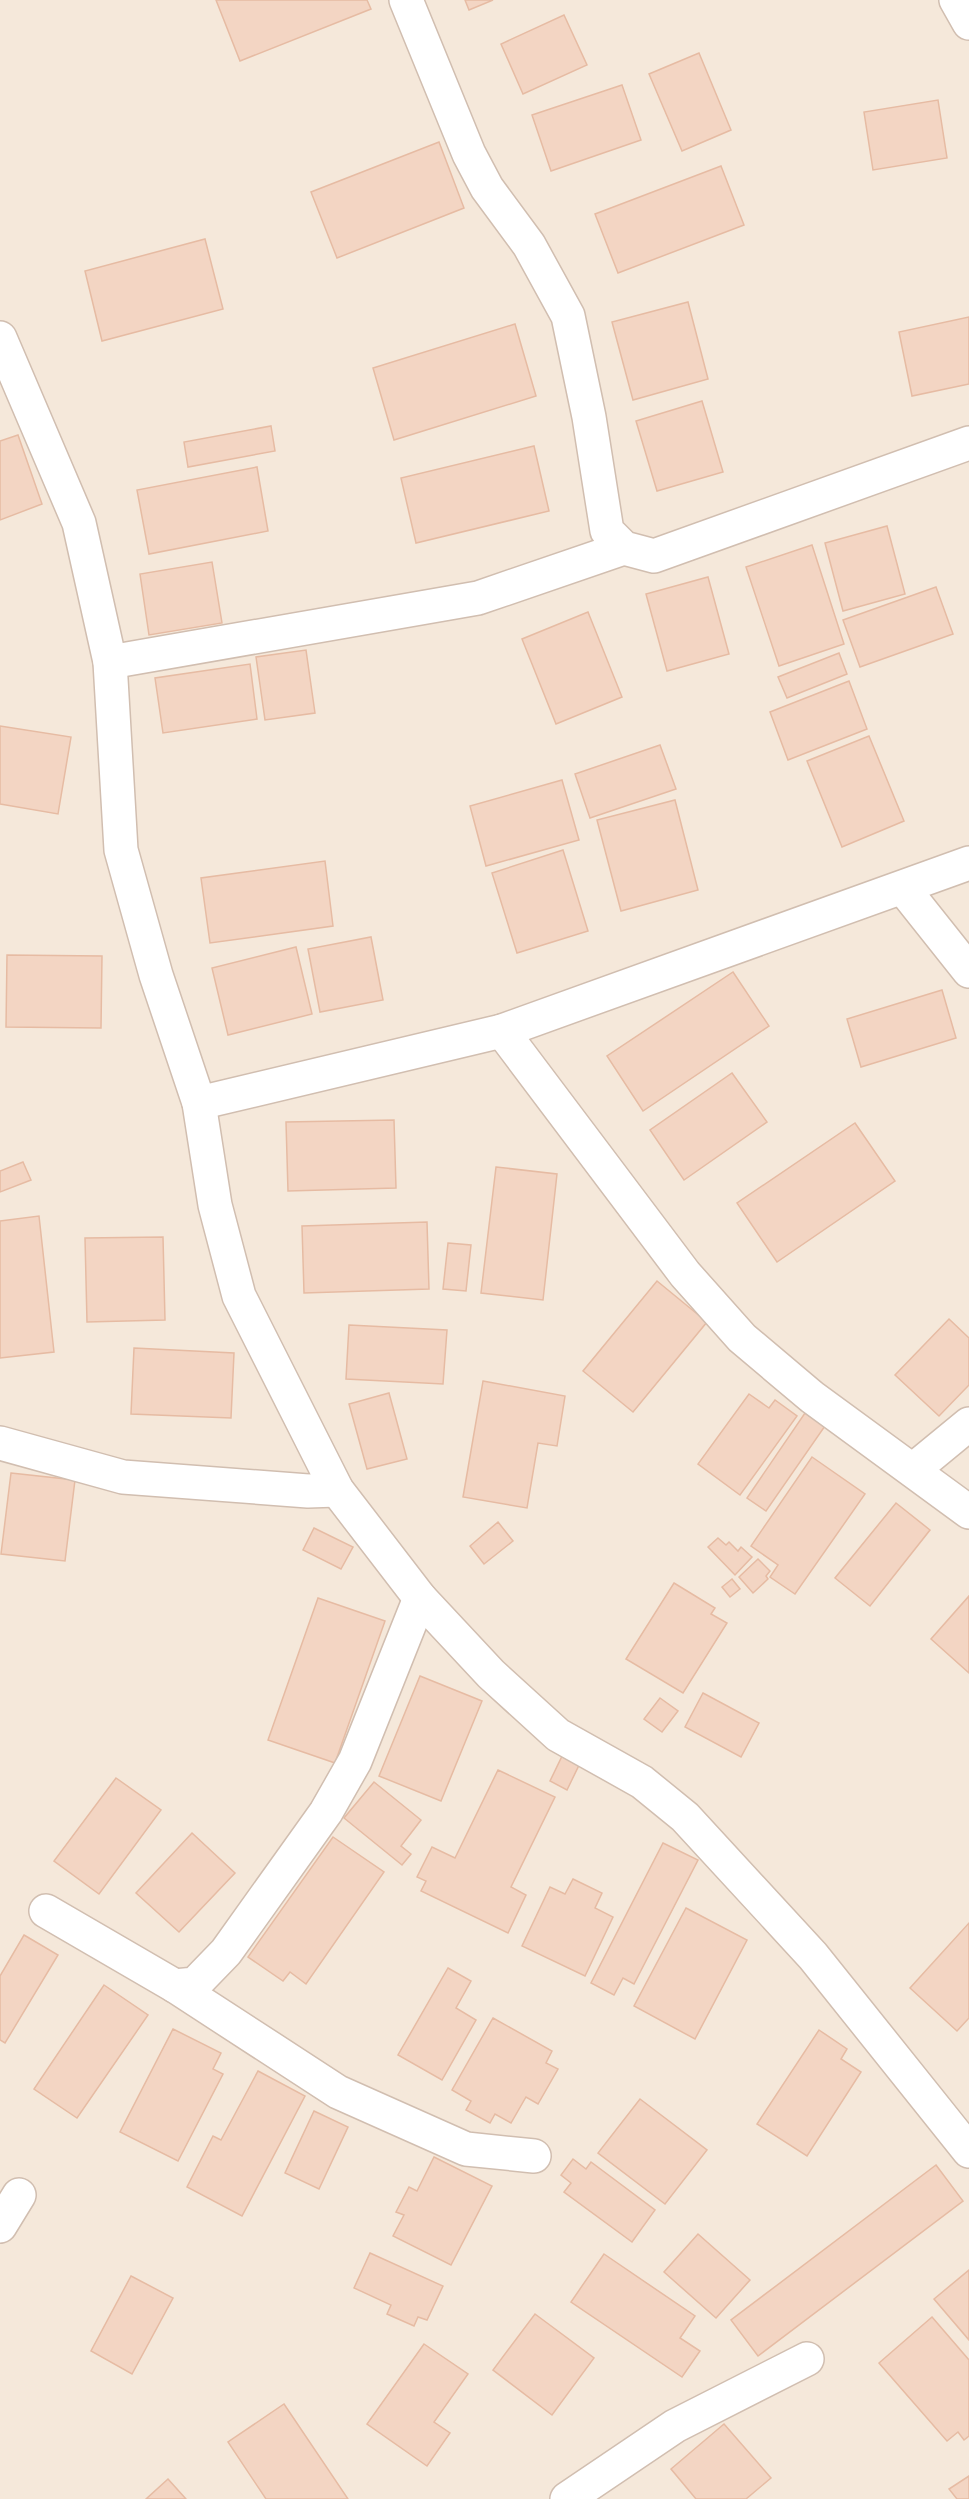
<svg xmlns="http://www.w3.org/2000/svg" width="969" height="2499" font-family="'Sofia Sans Condensed',sans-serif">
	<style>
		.residential { fill: #f5e8da }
		.building { fill: #f3d5c3; stroke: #e6bba3; stroke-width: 1.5 }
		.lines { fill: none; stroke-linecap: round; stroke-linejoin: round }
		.minor-casing { stroke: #d1beb0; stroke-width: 36 }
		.minor { stroke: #fff; stroke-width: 33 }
	</style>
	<rect width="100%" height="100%" fill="#fdf6ec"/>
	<rect class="residential" x="0" y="0" width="969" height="2499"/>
	<g class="building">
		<path d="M216,0h151l4,9 -131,52z"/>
		<path d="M465,0h28l-24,10z"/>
		<path d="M564,15l23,50 -64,29 -22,-50z"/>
		<path d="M699,53l32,77 -49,21 -33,-77z"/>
		<path d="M622,85l19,55 -90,31 -19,-56z"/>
		<path d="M938,100l9,58 -74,12 -9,-58z"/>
		<path d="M439,142l25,66 -127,50 -26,-66z"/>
		<path d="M721,166l23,59 -126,48 -23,-59z"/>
		<path d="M205,239l18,70 -121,32 -17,-70z"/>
		<path d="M688,302l20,77 -75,21 -21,-78z"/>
		<path d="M969,317v67l-57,12 -13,-64z"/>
		<path d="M515,324l21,72 -142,44 -21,-72z"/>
		<path d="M702,401l21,71 -66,19 -21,-70z"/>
		<path d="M271,426l4,25 -87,16 -4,-25z"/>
		<path d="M18,435l24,69 -42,16v-79z"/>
		<path d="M534,446l15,65 -133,32 -15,-65z"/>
		<path d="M257,467l11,64 -119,23 -12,-64z"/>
		<path d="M887,526l18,68 -62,17 -18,-68z"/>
		<path d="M812,545l32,99 -65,22 -33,-99z"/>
		<path d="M212,562l10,61 -73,12 -9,-61z"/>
		<path d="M708,577l21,77 -62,17 -21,-77z"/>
		<path d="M936,587l17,47 -93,33 -17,-47z"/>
		<path d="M588,612l34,85 -66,27 -34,-85z"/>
		<path d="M306,650l9,63 -50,7 -9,-63z"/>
		<path d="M839,653l8,21 -60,24 -9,-21z"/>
		<path d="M250,664l7,55 -94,14 -8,-55z"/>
		<path d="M849,681l18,48 -79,31 -18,-48z"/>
		<path d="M0,726l71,11 -13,77 -58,-10z"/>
		<path d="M869,736l35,85 -62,26 -35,-86z"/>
		<path d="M660,745l16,44 -86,29 -15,-44z"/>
		<path d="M562,780l17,60 -93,26 -16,-60z"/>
		<path d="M675,800l23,90 -77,21 -24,-91z"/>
		<path d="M563,850l25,81 -71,22 -25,-80z"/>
		<path d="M325,861l8,65 -123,17 -9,-65z"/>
		<path d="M371,937l12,63 -63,12 -12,-63z"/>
		<path d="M296,947l16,67 -84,21 -16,-67z"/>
		<path d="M7,955l95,1 -1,72 -95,-1z"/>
		<path d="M733,972l36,54 -126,85 -36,-55z"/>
		<path d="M942,990l14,48 -95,29 -14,-48z"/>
		<path d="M732,1073l35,49 -83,58 -34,-50z"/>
		<path d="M394,1120l2,68 -108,3 -2,-69z"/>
		<path d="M855,1123l40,58 -118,81 -40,-59z"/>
		<path d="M23,1162l8,18 -31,12v-21z"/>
		<path d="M496,1167l61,7 -14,126 -62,-7z"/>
		<path d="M39,1216l15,136 -54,6v-137z"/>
		<path d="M427,1222l2,67 -125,4 -2,-67z"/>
		<path d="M163,1237l2,83 -78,2 -2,-84z"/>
		<path d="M448,1243l23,2 -5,46 -23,-2z"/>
		<path d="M657,1281l50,41 -74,90 -50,-41z"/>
		<path d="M949,1319l20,19v47l-30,31 -44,-41z"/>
		<path d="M349,1325l98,5 -4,54 -97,-5z"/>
		<path d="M134,1348l100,5 -3,65 -100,-4z"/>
		<path d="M483,1381l82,15 -8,50 -19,-3 -11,65 -64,-11z"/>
		<path d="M389,1393l18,66 -40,10 -18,-65z"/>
		<path d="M749,1394l20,14 6,-8 22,16 -57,79 -42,-31z"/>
		<path d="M805,1413l20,13 -59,85 -19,-13z"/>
		<path d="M812,1457l53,37 -70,100 -25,-17 8,-12 -27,-19z"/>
		<path d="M11,1473l64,7 -10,81 -64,-7z"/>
		<path d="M896,1503l34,27 -60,76 -35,-28z"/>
		<path d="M498,1522l15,19 -29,23 -14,-18z"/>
		<path d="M314,1528l39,19 -12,22 -38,-19z"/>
		<path d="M718,1538l8,7 3,-3 9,9 3,-4 11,10 -17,18 -27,-28z"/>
		<path d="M758,1559l12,12 -4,5 2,3 -15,14 -14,-16z"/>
		<path d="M732,1579l8,10 -10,8 -8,-10z"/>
		<path d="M674,1583l41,25 -4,6 16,9 -44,70 -57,-34z"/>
		<path d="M969,1596v77l-38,-34z"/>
		<path d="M318,1598l67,23 -50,142 -67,-23z"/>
		<path d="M420,1676l62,25 -41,100 -62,-25z"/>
		<path d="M703,1693l56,30 -18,34 -56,-30z"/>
		<path d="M660,1698l18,13 -16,21 -18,-13z"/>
		<path d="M565,1750l17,9 -15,31 -17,-9z"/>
		<path d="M498,1770l57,27 -44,90 15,8 -18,38 -87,-42 5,-10 -9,-4 15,-30 23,11z"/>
		<path d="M116,1778l45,32 -62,84 -45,-33z"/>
		<path d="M374,1782l47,38 -20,26 10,8 -9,11 -58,-47z"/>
		<path d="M192,1833l43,40 -56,59 -43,-39z"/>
		<path d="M333,1837l51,35 -78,112 -16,-12 -7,9 -35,-24z"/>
		<path d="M663,1843l35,17 -64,124 -11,-6 -9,17 -23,-12z"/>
		<path d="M573,1879l29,14 -7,15 18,9 -28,59 -63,-30 28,-59 15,7z"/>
		<path d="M686,1908l61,32 -52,99 -61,-33z"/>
		<path d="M969,1923v95l-12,13 -47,-43z"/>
		<path d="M24,1935l34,20 -53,88 -5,-3v-64z"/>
		<path d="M448,1968l23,13 -15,27 20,12 -34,60 -44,-25z"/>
		<path d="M104,1985l44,30 -71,103 -43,-29z"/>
		<path d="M493,2018l59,33 -6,12 12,6 -20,35 -12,-7 -15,26 -16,-9 -5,9 -24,-13 5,-9 -19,-11z"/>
		<path d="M173,2029l48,24 -8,16 10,5 -45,87 -58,-29z"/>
		<path d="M819,2030l28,19 -6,10 20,13 -54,84 -50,-32z"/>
		<path d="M258,2071l47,25 -63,120 -55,-29 26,-51 8,4z"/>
		<path d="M640,2099l67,51 -42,54 -67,-51z"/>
		<path d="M314,2111l34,16 -29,62 -34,-16z"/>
		<path d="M434,2157l58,29 -41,79 -58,-29 11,-21 -8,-3 13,-25 8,4z"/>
		<path d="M573,2159l13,10 5,-7 64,48 -23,32 -68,-50 7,-9 -10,-8z"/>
		<path d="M936,2165l27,36 -205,155 -27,-36z"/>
		<path d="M698,2234l52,46 -34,38 -52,-46z"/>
		<path d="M370,2253l73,33 -16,34 -9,-3 -4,9 -27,-12 4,-9 -37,-17z"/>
		<path d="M604,2254l91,62 -15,22 20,13 -18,26 -111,-75z"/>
		<path d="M969,2270v70l-35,-41z"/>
		<path d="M131,2276l42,22 -41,76 -41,-23z"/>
		<path d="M535,2314l59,44 -42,57 -59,-45z"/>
		<path d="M932,2317l37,43v76l-5,4 -6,-8 -11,9 -68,-78z"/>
		<path d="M424,2344l44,30 -34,48 16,11 -23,33 -60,-42z"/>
		<path d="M284,2404l64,95h-82l-38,-57z"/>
		<path d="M724,2424l47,54 -25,21h-50l-25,-30z"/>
		<path d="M969,2476v23h-12l-8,-10z"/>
		<path d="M168,2479l18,20h-40z"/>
	</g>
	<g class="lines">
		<g class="minor-casing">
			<g id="minor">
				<path d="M406,0l63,154 18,34 42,57 39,71 21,101 18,114 17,17 30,8 315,-113"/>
				<path d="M956,0l13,23"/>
				<path d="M0,338l79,185 31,139 11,188 35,125 43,128 16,102 24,91 98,194 83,108 71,76 67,61 84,47 43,35 128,139 156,195"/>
				<path d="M110,662l368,-64 146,-50"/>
				<path d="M903,888l66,83"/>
				<path d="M502,1031l183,243 57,64 70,59 157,115"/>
				<path d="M199,1103l303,-72 467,-168"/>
				<path d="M0,1443l123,34 185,14 29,-1"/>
				<path d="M913,1470l56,-46"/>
				<path d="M46,1911l129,75 163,106 128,57 68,7"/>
				<path d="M175,1986l20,-2 31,-32 100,-140 29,-51 65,-163"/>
				<path d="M0,2226l19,-31"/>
				<path d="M567,2499l108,-73 132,-67"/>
			</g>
		</g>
		<use href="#minor" class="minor"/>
	</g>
</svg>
